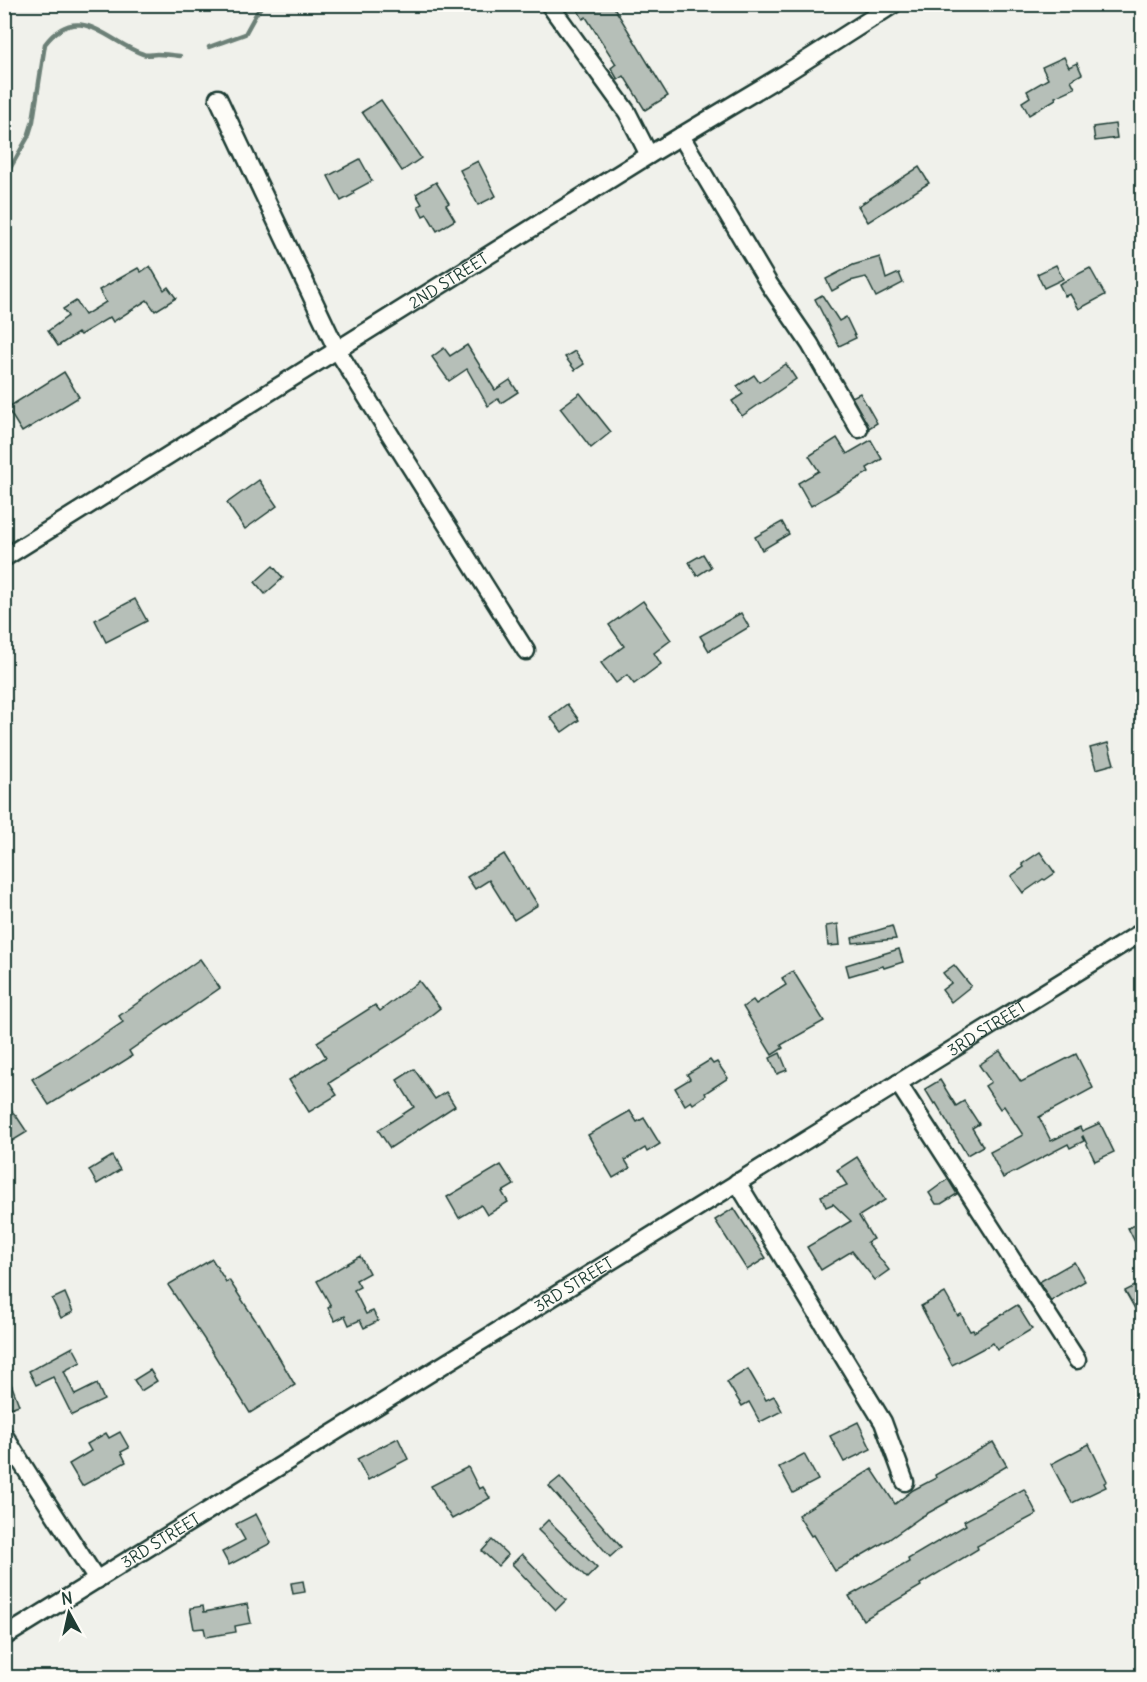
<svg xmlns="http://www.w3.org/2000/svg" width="1147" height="1682" font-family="Delius,sans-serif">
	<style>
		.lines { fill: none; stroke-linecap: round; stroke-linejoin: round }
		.stream { stroke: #6c8077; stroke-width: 4.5 }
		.building { fill: #b6bfb8; stroke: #1f3d34; stroke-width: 1.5 }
		.minor-casing { stroke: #1f3d34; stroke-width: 21 }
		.minor { stroke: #fdfcf7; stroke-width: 16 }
		.labels { text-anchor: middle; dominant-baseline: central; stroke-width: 5; stroke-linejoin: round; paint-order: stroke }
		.street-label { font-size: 16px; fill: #1f3d34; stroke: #fdfcf7 }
	</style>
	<rect width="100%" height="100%" fill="#f0f1eb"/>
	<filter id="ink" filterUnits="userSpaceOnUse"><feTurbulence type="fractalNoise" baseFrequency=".0167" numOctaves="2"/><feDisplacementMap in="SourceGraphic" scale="12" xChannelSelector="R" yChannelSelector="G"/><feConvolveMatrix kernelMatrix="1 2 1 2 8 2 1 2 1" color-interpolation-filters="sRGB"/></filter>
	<g filter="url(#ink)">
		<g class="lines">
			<g class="stream">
				<path d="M209,47l36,-13 11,-20 7,-10"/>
				<path d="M4,179l24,-42 5,-16 12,-77c33,-44 63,-2 98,10 4,2 9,0 14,0 7,0 15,1 23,2"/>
			</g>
		</g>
		<g class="building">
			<path d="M574,4h38l56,92 -23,14 -21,-34 -6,4 -7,-12 5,-4 -30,-47 -3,2z"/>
			<path d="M1064,57l5,10 8,-4 5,11 -11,6 4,8 -20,9 1,2 -27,16 -7,-13 8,-5 -3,-6 21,-12 -6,-12z"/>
			<path d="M381,100l40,58 -19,13 -40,-59z"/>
			<path d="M1115,124l2,14 -22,3 -2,-14z"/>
			<path d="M360,159l12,22 -19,10 1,3 -13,7 -13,-25z"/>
			<path d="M478,161l18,35 -18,9 -18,-35z"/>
			<path d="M919,167l10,16 -61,39 -10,-16z"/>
			<path d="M436,182l13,21 -3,2 9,15 -18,11 -10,-17 -4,2 -5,-10 4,-2 -6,-10z"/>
			<path d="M880,257l6,22 13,-6 4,10 -27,14 -10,-20 -16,4 -18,10 -6,-12 27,-14z"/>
			<path d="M1056,265l7,14 -19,9 -7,-14z"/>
			<path d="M150,266l14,24 4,-3 8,11 -21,13 -8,-11 -34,22 -3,-5 -30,18 -2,-2 -20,13 -10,-15 20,-15 -5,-7 13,-8 9,14 21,-13 -7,-12 39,-22 3,4z"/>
			<path d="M1090,268l15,27 -26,14 -9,-15 -5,2 -6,-12z"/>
			<path d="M822,295l17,26 7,-4 10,21 -17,8 -24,-47z"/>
			<path d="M467,345l28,45 15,-10 8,12 -17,11 -3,-4 -10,7 -21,-37 -18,12 -17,-24 12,-9 6,8z"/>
			<path d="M575,351l9,13 -9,6 -10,-13z"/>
			<path d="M786,364l10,15 -54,37 -10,-15 11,-7 -6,-8 17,-11 5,7z"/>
			<path d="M64,372l15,25 -57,35 -15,-24z"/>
			<path d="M580,393l31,39 -20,16 -31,-40z"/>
			<path d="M860,393l17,30 -8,5 -17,-31z"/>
			<path d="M837,438l10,16 24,-14 11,19 -15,9 2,4 -58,34 -13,-23 21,-12 -10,-15z"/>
			<path d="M259,480l18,26 -32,23 -18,-26z"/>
			<path d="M782,522l7,12 -27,16 -7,-13z"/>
			<path d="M703,554l8,13 -14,9 -8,-14z"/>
			<path d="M273,566l10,12 -18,16 -10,-12z"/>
			<path d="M135,599l12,22 -41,21 -11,-22z"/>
			<path d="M643,601l28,39 -17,13 7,11 -27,20 -7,-9 -11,8 -15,-20 23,-17 -15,-21z"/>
			<path d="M741,613l8,14 -40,24 -9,-15z"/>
			<path d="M567,704l12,16 -17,12 -12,-15z"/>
			<path d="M1108,743l6,21 -18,5 -6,-21z"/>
			<path d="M1040,852l15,21 -10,7 -2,-1 -20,14 -12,-17 13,-9 -2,-3z"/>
			<path d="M504,854l22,36 2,-1 10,16 -24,15 -25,-40 -14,9 -8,-12z"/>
			<path d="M838,924l2,21 -12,1 -2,-20z"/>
			<path d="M892,926l4,13 -43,4 -1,-5z"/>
			<path d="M899,949l4,13 -19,6 -1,-2 -34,10 -3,-11z"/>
			<path d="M200,959l20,29 -91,63 3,5 -38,24 -21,12v-2l-24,15 -17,-26 35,-21 1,1 55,-37 -4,-6z"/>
			<path d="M954,965l17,21 -20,16 -9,-12 9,-7 -8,-10z"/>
			<path d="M793,971l31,50 -43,24 2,3 -11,7 -29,-48 10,-7 3,4 30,-19 -4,-7z"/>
			<path d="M419,981l21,27 -29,23 -82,52 8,12 -28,17 -20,-32 37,-23 -9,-15 58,-37 5,6z"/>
			<path d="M1000,1051l21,31 55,-28 17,34 -54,29 12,24 29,-14 2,4 18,-8 14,29 -19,9 -12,-25 -1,1 2,4 -14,7 -2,-4 -65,34 -13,-26 33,-17 -19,-29 -4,3 -15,-23 6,-4 -12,-17z"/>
			<path d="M780,1053l7,17 -10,4 -7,-16z"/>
			<path d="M710,1060l3,4 4,-2 11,16 -23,15 1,2 -13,9 -2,-3 -6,4 -10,-17 15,-9 -3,-5z"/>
			<path d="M414,1069l21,30 11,-7 9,14 -65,42 -12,-18 36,-23 -17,-27z"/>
			<path d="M940,1080l16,26 8,-5 15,23 -7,4 11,18 -16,9 -31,-52 -2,1 -9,-15z"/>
			<path d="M4,1102l13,15 10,15 -23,14z"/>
			<path d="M630,1111l7,11 7,-4 16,26 -13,8 -2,-4 -20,12 5,8 -17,10 -25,-43z"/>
			<path d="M112,1156l8,14 -23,14 -8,-14z"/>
			<path d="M857,1157l28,43 -26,16 14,23 -6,3 22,28 -14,10 -23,-29 -31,19 -14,-23 44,-26 -18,-17 -7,3 -5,-11 26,-11 -10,-15z"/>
			<path d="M501,1165l13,20 -12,7 6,10 -21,13 -6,-10 -22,13 -12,-21z"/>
			<path d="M948,1179l9,15 -16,10h-5l-7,-11z"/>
			<path d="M734,1208l32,50 -19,12 -32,-50z"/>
			<path d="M1143,1222v36l-15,-30z"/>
			<path d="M360,1256l9,17 -13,7 4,7 -6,3 12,24 7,-3 5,10 -14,7 -4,-8 -11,5 -4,-9 -10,5 -7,-13 3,-2 -14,-25z"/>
			<path d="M212,1259l14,23 3,-2 29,44 1,-1 36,62 -45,28 -40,-65 -42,-63z"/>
			<path d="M1074,1262l11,19 -34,20 -12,-19z"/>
			<path d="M1143,1282v41l-18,-32z"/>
			<path d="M65,1293l8,19 -12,6 -9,-19z"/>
			<path d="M945,1293l13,23 3,-2 9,17 3,-1 1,2 43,-27 15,24 -35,21 -4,-7 -41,22 -31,-59z"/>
			<path d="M73,1347l8,15 -17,9 11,24 22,-11 7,16 -32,15 -19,-38 -17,8 -7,-14z"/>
			<path d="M748,1369l18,31 8,-4 8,15 -22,11 -11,-20 -7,4 -15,-24z"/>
			<path d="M4,1370h2l13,35 -15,5z"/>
			<path d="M150,1370l7,11 -16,10 -7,-11z"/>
			<path d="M858,1422l13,27 -27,13 -14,-26z"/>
			<path d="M120,1432l9,16 -8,4 5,10 -44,24 -13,-22 22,-13 -4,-7 19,-11 3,5z"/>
			<path d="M398,1438l10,21 -40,21 -11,-21z"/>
			<path d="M993,1442l14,24 -60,35 1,1 -27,15 -33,23 -53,31 -22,-36 -2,1 -13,-21 74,-46 23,35 18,-14 23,-12 -1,-3z"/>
			<path d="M1089,1444l18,37 -3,2 2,4 -34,16 -21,-39z"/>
			<path d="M804,1454l14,26 -25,13 -14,-26z"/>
			<path d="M468,1467l11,22 4,-2 7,11 -38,21 -13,-19 -8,-14z"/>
			<path d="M560,1477l61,70 -11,10 -61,-71z"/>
			<path d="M1024,1489l13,25 -60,32 1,3 -58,35 1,2 -58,34 -14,-24 60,-34 -1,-3 58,-34 -2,-4z"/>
			<path d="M256,1514l15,29 -42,22 -7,-13 23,-12 -9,-16z"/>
			<path d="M548,1520l49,48 -10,10 -49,-48z"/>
			<path d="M492,1540l16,15 -10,11 -16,-15z"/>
			<path d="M522,1554l44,46 -10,10 -44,-46z"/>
			<path d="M303,1581l2,11 -12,2 -2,-11z"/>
			<path d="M247,1604l4,19 -16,3 1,6 -30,5 -2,-9 -10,1 -4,-21 13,-2 1,6z"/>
		</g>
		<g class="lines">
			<g class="minor-casing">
				<g id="minor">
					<path d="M549,4l78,108 22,43"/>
					<path d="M218,98l119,252 189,301"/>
					<path d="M681,136l88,148 41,60 49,85"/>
					<path id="s1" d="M4,558l645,-403 137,-82 108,-69"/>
					<path d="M898,1083l179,277"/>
					<path d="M737,1182l146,240 22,60"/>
					<path d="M4,1435l36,57 57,88"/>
					<path id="s2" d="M4,1637l1138,-705"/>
				</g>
			</g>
			<use href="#minor" class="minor"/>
		</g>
	</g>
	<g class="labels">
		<g class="street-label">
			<text stroke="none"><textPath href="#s1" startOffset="524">2ND STREET</textPath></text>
			<text stroke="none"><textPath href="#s2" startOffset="1156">3RD STREET</textPath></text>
			<text stroke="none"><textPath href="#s2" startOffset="670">3RD STREET</textPath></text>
			<text stroke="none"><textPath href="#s2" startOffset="184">3RD STREET</textPath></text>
		</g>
	</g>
	<rect width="1147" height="1682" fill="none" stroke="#fdfcf7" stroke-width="24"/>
	<rect x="12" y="12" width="1123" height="1658" fill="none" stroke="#1f3d34" stroke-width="2" filter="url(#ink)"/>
	<g transform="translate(69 1613) rotate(352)" stroke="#fdfcf7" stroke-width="4.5" paint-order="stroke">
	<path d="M0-4.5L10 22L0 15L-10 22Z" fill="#1f3d34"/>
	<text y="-9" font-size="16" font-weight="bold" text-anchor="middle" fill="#1f3d34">N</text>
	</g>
</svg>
